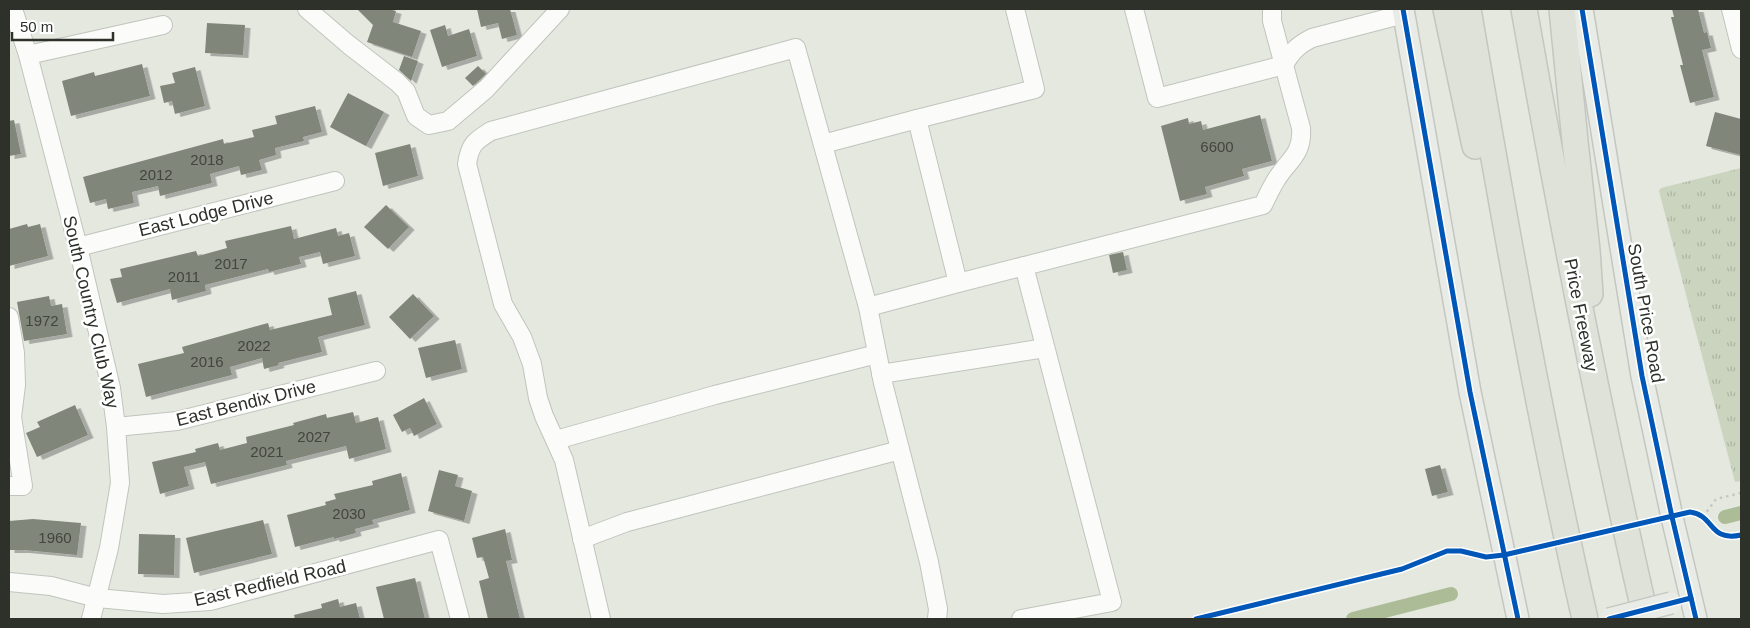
<svg xmlns="http://www.w3.org/2000/svg" width="1750" height="628" font-family="Arial,sans-serif">
	<style>
		.grass { fill: url(#grass-tufts) }
		.lines { fill: none; stroke-linecap: round; stroke-linejoin: round }
		.canal { stroke: #acbc96; stroke-width: 14 }
		.building { fill: #808679; filter: url(#shadow) }
		.minor-casing { stroke: #c1c4bd; stroke-width: 20 }
		.major-casing { stroke: #c4c6c1; stroke-width: 24 }
		.highway-casing { stroke: #c4c6c1; stroke-width: 28 }
		.path { stroke: #c6c8c5; stroke-width: 2.5; stroke-dasharray: 2.5 4; stroke-linecap: butt }
		.minor { stroke: #fbfcfa; stroke-width: 18 }
		.major { stroke: #e9ece6; stroke-width: 21 }
		.highway { stroke: #dee2d8; stroke-width: 25 }
		.major-bridge-casing { stroke: #c4c6c1; stroke-width: 24; stroke-linecap: butt }
		.major-bridge { stroke: #e9ece6; stroke-width: 21 }
		.cycleway-casing { stroke: #fff; stroke-width: 8 }
		.cycleway { stroke: #0057b8; stroke-width: 5 }
		.labels { text-anchor: middle; dominant-baseline: central; stroke-width: 5; stroke-linejoin: round; paint-order: stroke }
		.number-label { font-size: 15px; fill: #42463e }
		.street-label { font-size: 18px; fill: #2e312a; stroke: #fff }
	</style>
	<defs>
		<pattern id="grass-tufts" width="24" height="20" patternUnits="userSpaceOnUse" patternTransform="scale(1.25)"><rect width="24" height="20" fill="#cad4be"/><path d="M3 7l-1-3M5 7V3M7 7l1-3M15 17l-1-3M17 17v-4M19 17l1-3" fill="none" stroke="#aeb6a3"/></pattern>
		<filter id="shadow"><feDropShadow dx="5.5" dy="3" stdDeviation="0" flood-color="#0004"/></filter>
	</defs>
	<rect width="100%" height="100%" fill="#e4e8df"/>
	<path class="grass" d="M1741,168v313l-6,1 -76,-291 2,-3z"/>
	<g class="lines">
		<g class="canal">
			<path d="M1725,517l16,-4"/>
			<path d="M1353,619l98,-25"/>
		</g>
	</g>
	<g class="building">
		<path d="M357,9h32l7,2 -3,11 28,9 -9,26 -45,-15 6,-17z"/>
		<path d="M477,9h33l7,26 -15,4 -4,-16 -17,4z"/>
		<path d="M1672,9h26l6,24 3,-1 4,16 -9,2 12,47 -24,6 -10,-38h3l-12,-48h3z"/>
		<path d="M207,23l38,2 -2,30 -38,-2z"/>
		<path d="M445,25l3,11 21,-7 8,27 -35,11 -12,-37z"/>
		<path d="M404,56l14,5 -7,20 -12,-11z"/>
		<path d="M142,64l8,32 -79,20 -9,-35 32,-9 1,4z"/>
		<path d="M478,66l8,8 -13,12 -8,-8z"/>
		<path d="M195,67l10,39 -30,8 -3,-13 -8,2 -4,-17 15,-3 -3,-10z"/>
		<path d="M348,93l36,19 -18,34 -36,-19z"/>
		<path d="M315,106l7,26 -19,5 1,4 -29,7 1,7 -17,5 3,10 -21,5 -2,-9 -29,8 2,9 -52,13 -2,-10 -26,6 2,11 -26,6 -2,-10 -16,4 -7,-26 140,-38 1,5 30,-7 -2,-7 25,-6 -2,-8z"/>
		<path d="M1715,112l26,7v36l-35,-9z"/>
		<path d="M1260,115l12,46 -30,8 2,7 -39,11 2,7 -27,7 -19,-75 27,-8 1,6 12,-3 2,9z"/>
		<path d="M14,120l7,34 -12,2v-35z"/>
		<path d="M410,144l8,32 -35,10 -8,-33z"/>
		<path d="M386,205l23,22 -21,22 -24,-22z"/>
		<path d="M27,224l1,3 12,-3 8,32 -39,10v-37z"/>
		<path d="M291,226l3,13 42,-11 2,8 11,-3 6,23 -32,8 -3,-12 -21,5 2,7 -32,8 -1,-3 -63,16 1,6 -34,9 -2,-11 -53,14 -7,-24 12,-2 -2,-8 76,-18 2,5 29,-8 -2,-7z"/>
		<path d="M1123,252l4,18 -14,3 -4,-18z"/>
		<path d="M356,291l9,34 -47,12 4,15 -44,11 1,2 -15,4 -2,-11 -32,9 2,8 -86,22 -8,-33 46,-11 -2,-6 86,-24 2,7 62,-15 -4,-17z"/>
		<path d="M413,294l21,22 -24,23 -21,-22z"/>
		<path d="M49,296l2,10 11,-2 5,30 -43,7 -7,-39z"/>
		<path d="M455,340l7,29 -36,9 -8,-30z"/>
		<path d="M424,398l13,26 -23,12 -4,-8 -8,4 -9,-17z"/>
		<path d="M75,405l13,30 -51,22 -11,-24 14,-6 -3,-5z"/>
		<path d="M353,412l3,11 22,-6 8,32 -37,10 -3,-13 -60,15 1,4 -76,19 -6,-22 -21,5 5,19 -29,8 -8,-32 44,-10 -1,-3 23,-6 2,7 27,-7 -1,-6 48,-12 -1,-2 33,-9 1,4z"/>
		<path d="M1440,465l8,27 -16,4 -7,-27z"/>
		<path d="M439,470l19,5 -3,11 17,5 -8,30 -36,-10z"/>
		<path d="M401,473l9,37 -38,10 2,4 -19,5 1,4 -22,6v-2l-39,10 -8,-32 39,-10 -1,-3 11,-3 -2,-5 39,-9 -1,-4z"/>
		<path d="M33,519l48,4 -4,32 -53,-5h-15v-29z"/>
		<path d="M263,520l9,34 -78,19 -8,-35z"/>
		<path d="M505,529l7,31 -6,1 14,58h-32l-9,-38 10,-3 -6,-21 -6,1 -5,-20z"/>
		<path d="M139,534l36,1 -1,40 -36,-1z"/>
		<path d="M415,578l10,41h-41l-8,-32z"/>
		<path d="M338,599l2,8 16,-4 4,16h-65l-1,-4 28,-7 -1,-4z"/>
	</g>
	<g class="lines">
		<g class="minor-casing">
			<g id="minor">
				<path d="M13,9l15,46 50,192 33,141 5,39 4,56 -11,65 -18,71"/>
				<path d="M307,9l42,36 48,37 9,9 10,25 13,9 19,-4 38,-32 74,-80"/>
				<path d="M1015,9l20,80 -118,30 41,164 305,-78c4,-8 8,-17 13,-25 12,-20 27,-25 25,-52l-29,-107v-12"/>
				<path d="M1134,9l23,89 127,-33c7,-13 14,-20 28,-27l92,-24"/>
				<path d="M1731,9l10,40"/>
				<path d="M28,55l135,-30"/>
				<path d="M823,144l94,-25"/>
				<path d="M78,247l257,-66"/>
				<path d="M868,307l15,76 46,179 9,47 -1,10"/>
				<path d="M9,317l6,36 1,32 -4,32 11,69h-14"/>
				<path d="M881,374l164,-26"/>
				<path d="M116,427l61,-6 199,-50"/>
				<path d="M556,440l159,-45 162,-41"/>
				<path d="M582,539l45,-17 273,-72"/>
				<path d="M9,582l42,4 46,12 66,6 47,-3 229,-61 21,79"/>
				<path d="M601,619l-37,-159 -20,-44 -6,-18 -6,-34 -10,-27 -19,-33 -36,-140c3,-20 8,-23 24,-33l305,-83 72,259 90,-24"/>
				<path d="M1021,619l91,-17 -88,-336"/>
			</g>
		</g>
		<g class="major-casing">
			<g id="major">
				<path d="M1403,9l67,383 48,227"/>
				<path d="M1582,9l60,367 30,141 24,102"/>
			</g>
		</g>
		<g class="highway-casing">
			<g id="highway">
				<path d="M1446,9l29,137"/>
				<path d="M1468,9c35,204 71,408 117,610"/>
				<path d="M1524,9c36,204 76,408 122,610"/>
				<path d="M1562,9l13,132 12,109 3,44"/>
			</g>
		</g>
		<path class="path" d="M1703,517l13,-18 25,-6"/>
		<use href="#minor" class="minor"/>
		<use href="#major" class="major"/>
		<use href="#highway" class="highway"/>
		<g class="major-bridge-casing">
			<path id="major-bridge" d="M1609,619l62,-16"/>
		</g>
		<use href="#major-bridge" class="major-bridge"/>
		<g class="cycleway-casing">
			<g id="cycleway">
				<path d="M1403,9l67,383 48,227"/>
				<path d="M1582,9l60,367 30,141 24,102"/>
				<path d="M1196,619l206,-50 45,-18h14l25,6 18,-2 186,-43c25,3 18,30 51,23"/>
				<path d="M1609,619l82,-21"/>
			</g>
		</g>
		<use href="#cycleway" class="cycleway"/>
	</g>
	<g class="labels">
		<g class="number-label">
			<text x="1217" y="146">6600</text>
			<text x="207" y="159">2018</text>
			<text x="156" y="174">2012</text>
			<text x="231" y="263">2017</text>
			<text x="184" y="276">2011</text>
			<text x="42" y="320">1972</text>
			<text x="254" y="345">2022</text>
			<text x="207" y="361">2016</text>
			<text x="314" y="436">2027</text>
			<text x="267" y="451">2021</text>
			<text x="349" y="513">2030</text>
			<text x="55" y="537">1960</text>
		</g>
		<g class="street-label">
			<text transform="translate(206 214) rotate(-14)">East Lodge Drive</text>
			<text transform="translate(91 312) rotate(77)">South Country Club Way</text>
			<text transform="translate(1646 313) rotate(80)">South Price Road</text>
			<text transform="translate(1581 315) rotate(79)">Price Freeway</text>
			<text transform="translate(246 403) rotate(-14)">East Bendix Drive</text>
			<text transform="translate(270 583) rotate(-13)">East Redfield Road</text>
		</g>
	</g>
	<rect width="1750" height="628" fill="none" stroke="#2e312a" stroke-width="20"/>
	<path d="M12 32v8h101v-8" fill="none" stroke="#2e312a" stroke-width="2.5"/>
	<text x="20" y="32" font-size="15" fill="#2e312a" stroke="#ffffff" stroke-width="4" paint-order="stroke">50 m</text>
</svg>
